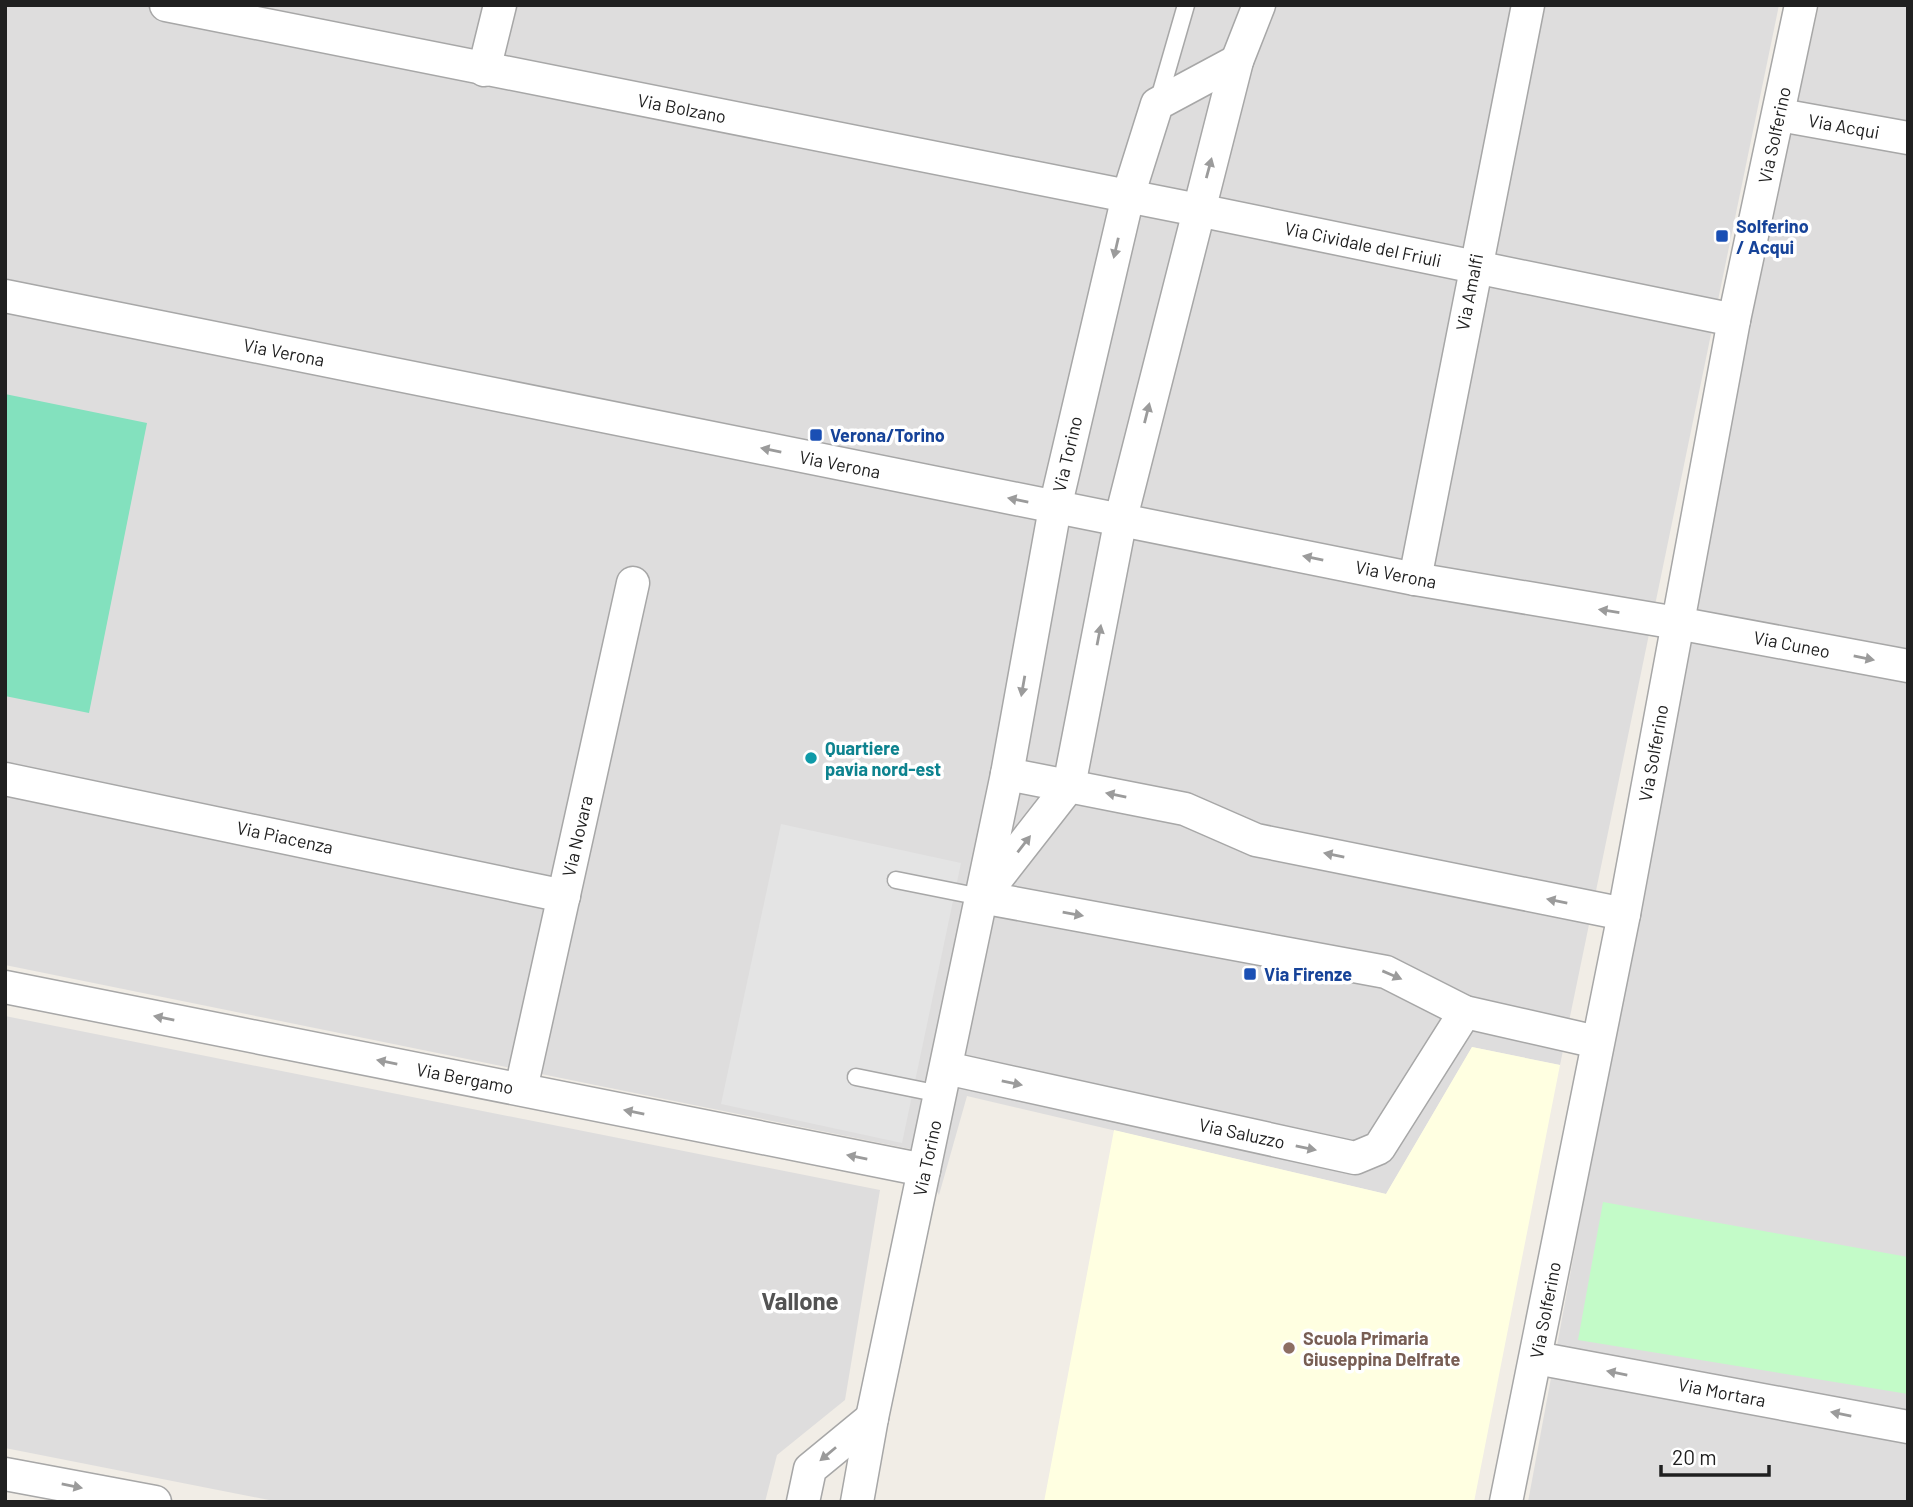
<svg xmlns="http://www.w3.org/2000/svg" width="1913" height="1507" font-family="Barlow,sans-serif">
	<style>
		.residential { fill: #dedddd }
		.education { fill: #ffffe1 }
		.park { fill: #c3fbc8 }
		.pitch { fill: #83e1be }
		.parking { fill: #e4e4e4 }
		.lines { fill: none; stroke-linecap: round; stroke-linejoin: round }
		.lane-casing { stroke: #a7a7a7; stroke-width: 19 }
		.street-casing { stroke: #a7a7a7; stroke-width: 35 }
		.lane { stroke: #fff; stroke-width: 16 }
		.street { stroke: #fff; stroke-width: 32 }
		.oneway { fill: #9b9b9b }
		.transit-dot { fill: #1a4fb4; stroke: #fff; stroke-width: 2.5 }
		.culture-dot { fill: #0f9aa8; stroke: #fff; stroke-width: 2.5 }
		.education-dot { fill: #8d6e63; stroke: #fff; stroke-width: 2.5 }
		.labels { text-anchor: middle; dominant-baseline: central; stroke-width: 7; stroke-linejoin: round; paint-order: stroke }
		.street-label { font-size: 18px; fill: #202020; stroke: #fff }
		.transit-label { font-size: 18px; font-weight: bold; fill: #164399; stroke: #fff; text-anchor: start }
		.culture-label { font-size: 18px; font-weight: bold; fill: #0d838f; stroke: #fff; text-anchor: start }
		.education-label { font-size: 18px; font-weight: bold; fill: #785e54; stroke: #fff; text-anchor: start }
		.district-label { font-size: 24px; font-weight: bold; fill: #535353; stroke: #fff }
	</style>
	<rect width="100%" height="100%" fill="#f1ede6"/>
	<g class="residential">
		<path d="M5,5h1774l-219,1060 -88,-18 -86,147 -419,-98 -28,99 -29,-46 -905,-184z"/>
		<path d="M1819,5h89v1497h-380l206,-1112z"/>
		<path d="M5,1016l875,174 -35,210 -68,55 -12,47h-486l-274,-54z"/>
	</g>
	<path class="education" d="M1472,1047l88,18 -86,437h-430l70,-372 272,64z"/>
	<path class="park" d="M1603,1202l305,55v137l-330,-54z"/>
	<path class="pitch" d="M5,394l142,29 -58,290 -84,-17z"/>
	<path class="parking" d="M781,824l180,39 -59,280 -181,-39z"/>
	<g class="lines">
		<g class="lane-casing">
			<g id="lane">
				<path d="M1158,102l28,-97"/>
				<path d="M896,880l85,17"/>
				<path d="M856,1077l84,17"/>
			</g>
		</g>
		<g class="street-casing">
			<g id="street">
				<path d="M166,5l1032,205 536,110"/>
				<path d="M484,70l16,-65"/>
				<path d="M1780,115l128,23"/>
				<path d="M5,296l1410,283 262,44 231,43"/>
				<path d="M1415,579l113,-574"/>
				<path d="M1007,774l178,35 71,31 368,74"/>
				<path d="M5,779l559,117"/>
				<path d="M987,891l82,-105 52,-268 116,-457 22,-56"/>
				<path d="M981,897l405,75 79,40 132,30"/>
				<path d="M5,987l919,183"/>
				<path d="M946,1068l409,90 24,-10 86,-136"/>
				<path d="M521,1089l112,-506"/>
				<path d="M1536,1358l372,69"/>
				<path d="M5,1474l150,28"/>
				<path d="M803,1502l7,-33 62,-51"/>
				<path d="M857,1502l15,-84 135,-644 48,-266 73,-312 29,-92 80,-43"/>
				<path d="M1506,1502l118,-588 110,-594 67,-315"/>
			</g>
		</g>
		<use href="#lane" class="lane"/>
		<use href="#street" class="street"/>
	</g>
	<defs><path id="oneway-solid" d="M-6-.8H1V-3.2L6.5 0L1 3.2V.8H-6Z" transform="scale(1.75)"/></defs>
	<g class="oneway">
		<use href="#oneway-solid" transform="translate(1209 168) rotate(-75)"/>
		<use href="#oneway-solid" transform="translate(1116 248) rotate(103)"/>
		<use href="#oneway-solid" transform="translate(1147 413) rotate(-76)"/>
		<use href="#oneway-solid" transform="translate(771 450) rotate(-169)"/>
		<use href="#oneway-solid" transform="translate(1018 500) rotate(-169)"/>
		<use href="#oneway-solid" transform="translate(1313 558) rotate(-168)"/>
		<use href="#oneway-solid" transform="translate(1609 611) rotate(-171)"/>
		<use href="#oneway-solid" transform="translate(1099 635) rotate(-79)"/>
		<use href="#oneway-solid" transform="translate(1864 658) rotate(11)"/>
		<use href="#oneway-solid" transform="translate(1023 686) rotate(100)"/>
		<use href="#oneway-solid" transform="translate(1116 795) rotate(-169)"/>
		<use href="#oneway-solid" transform="translate(1024 844) rotate(-52)"/>
		<use href="#oneway-solid" transform="translate(1334 855) rotate(-169)"/>
		<use href="#oneway-solid" transform="translate(1557 901) rotate(-169)"/>
		<use href="#oneway-solid" transform="translate(1073 914) rotate(10)"/>
		<use href="#oneway-solid" transform="translate(1392 975) rotate(23)"/>
		<use href="#oneway-solid" transform="translate(164 1018) rotate(-169)"/>
		<use href="#oneway-solid" transform="translate(387 1062) rotate(-169)"/>
		<use href="#oneway-solid" transform="translate(1012 1083) rotate(12)"/>
		<use href="#oneway-solid" transform="translate(634 1112) rotate(-169)"/>
		<use href="#oneway-solid" transform="translate(1306 1148) rotate(12)"/>
		<use href="#oneway-solid" transform="translate(857 1157) rotate(-169)"/>
		<use href="#oneway-solid" transform="translate(1617 1373) rotate(-169)"/>
		<use href="#oneway-solid" transform="translate(1841 1414) rotate(-169)"/>
		<use href="#oneway-solid" transform="translate(828 1454) rotate(140)"/>
		<use href="#oneway-solid" transform="translate(72 1486) rotate(11)"/>
	</g>
	<g class="transit-dot">
		<rect x="1715" y="229" width="14" height="14" rx="3.5"/>
		<rect x="809" y="428" width="14" height="14" rx="3.5"/>
		<rect x="1243" y="967" width="14" height="14" rx="3.5"/>
	</g>
	<circle class="culture-dot" cx="811" cy="758" r="7"/>
	<circle class="education-dot" cx="1289" cy="1348" r="7"/>
	<g class="labels">
		<g class="street-label">
			<text transform="translate(682 108) rotate(11)">Via Bolzano</text>
			<text transform="translate(1844 126) rotate(10)">Via Acqui</text>
			<text transform="translate(1774 135) rotate(-78)">Via Solferino</text>
			<text transform="translate(1363 244) rotate(12)">Via Cividale del Friuli</text>
			<text transform="translate(1469 292) rotate(-79)">Via Amalfi</text>
			<text transform="translate(284 352) rotate(11)">Via Verona</text>
			<text transform="translate(1067 454) rotate(-77)">Via Torino</text>
			<text transform="translate(840 464) rotate(11)">Via Verona</text>
			<text transform="translate(1396 574) rotate(11)">Via Verona</text>
			<text transform="translate(1792 644) rotate(11)">Via Cuneo</text>
			<text transform="translate(1653 753) rotate(-80)">Via Solferino</text>
			<text transform="translate(577 836) rotate(-77)">Via Novara</text>
			<text transform="translate(285 837) rotate(12)">Via Piacenza</text>
			<text transform="translate(465 1078) rotate(11)">Via Bergamo</text>
			<text transform="translate(1242 1133) rotate(12)">Via Saluzzo</text>
			<text transform="translate(927 1158) rotate(-78)">Via Torino</text>
			<text transform="translate(1545 1310) rotate(-79)">Via Solferino</text>
			<text transform="translate(1722 1392) rotate(11)">Via Mortara</text>
		</g>
		<g class="transit-label">
			<text x="1736" y="226">Solferino<tspan x="1736" dy="21">/ Acqui</tspan></text>
			<text x="830" y="435">Verona/Torino</text>
			<text x="1264" y="974">Via Firenze</text>
		</g>
		<g class="culture-label">
			<text x="825" y="748">Quartiere<tspan x="825" dy="21">pavia nord-est</tspan></text>
		</g>
		<g class="education-label">
			<text x="1303" y="1338">Scuola Primaria<tspan x="1303" dy="21">Giuseppina Delfrate</tspan></text>
		</g>
		<g class="district-label">
			<text x="800" y="1300">Vallone</text>
		</g>
	</g>
	<rect width="1913" height="1507" fill="none" stroke="#202020" stroke-width="14"/>
	<path d="M1661 1465v10h108v-10" fill="none" stroke="#202020" stroke-width="3.5"/>
	<text x="1672" y="1465" font-size="21" fill="#202020" stroke="#ffffff" stroke-width="5" paint-order="stroke">20 m</text>
</svg>
